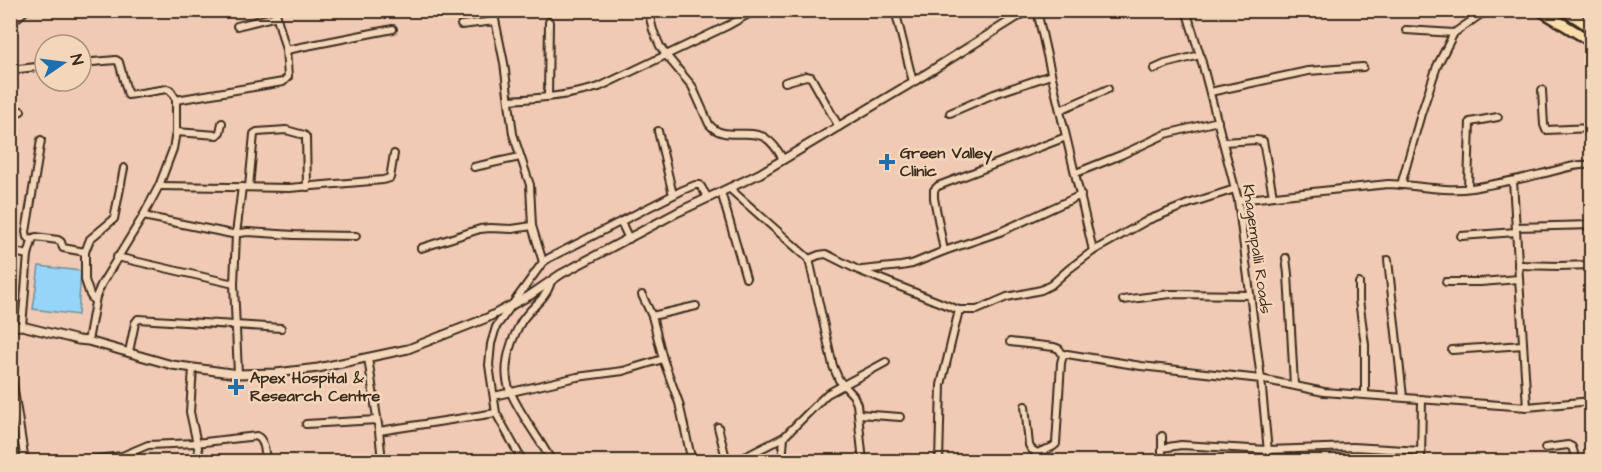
<svg xmlns="http://www.w3.org/2000/svg" width="1602" height="472" font-family="'Architects Daughter',sans-serif">
	<style>
		.water { fill: #96d5f8; stroke: #7291a1; stroke-width: 1.5 }
		.lines { fill: none; stroke-linecap: round; stroke-linejoin: round }
		.minor-casing { stroke: #3b2a1e; stroke-width: 10 }
		.tertiary-casing { stroke: #3b2a1e; stroke-width: 11 }
		.trunk-casing { stroke: #3b2a1e; stroke-width: 14 }
		.minor { stroke: #f4d7ba; stroke-width: 6 }
		.tertiary { stroke: #f4d7ba; stroke-width: 7 }
		.trunk { stroke: #f9deab; stroke-width: 9 }
		.poi-dot { fill: #1f6fb2; stroke: #f4d7ba; stroke-width: 2 }
		.labels { text-anchor: middle; dominant-baseline: central; stroke-width: 5; stroke-linejoin: round; paint-order: stroke }
		.poi-label { font-size: 16px; font-weight: bold; fill: #3b2a1e; stroke: #f4d7ba; text-anchor: start }
		.street-label { font-size: 16px; fill: #3b2a1e; stroke: #f4d7ba }
	</style>
	<rect width="100%" height="100%" fill="#f0cab4"/>
	<filter id="ink" filterUnits="userSpaceOnUse"><feTurbulence type="fractalNoise" baseFrequency=".0167" numOctaves="2"/><feDisplacementMap in="SourceGraphic" scale="12" xChannelSelector="R" yChannelSelector="G"/><feConvolveMatrix kernelMatrix="1 2 1 2 8 2 1 2 1" color-interpolation-filters="sRGB"/></filter>
	<g filter="url(#ink)">
		<path class="water" d="M39,266l42,5 -3,44 -45,-6z"/>
		<g class="lines">
			<g class="minor-casing">
				<g id="minor">
					<path d="M493,10l11,53 9,71 17,51 2,41 11,36"/>
					<path d="M648,10l5,20 7,16 6,9 26,31 17,38c14,18 37,4 55,13 9,5 14,14 19,22"/>
					<path d="M895,10l18,72"/>
					<path d="M1037,10c17,81 38,160 56,241"/>
					<path d="M1186,10l14,45 38,145 23,179 8,83"/>
					<path d="M10,24l16,-14"/>
					<path d="M461,25l34,-4"/>
					<path d="M237,26l40,-10"/>
					<path d="M1406,30l48,3"/>
					<path d="M286,50l107,-21"/>
					<path d="M81,63l35,-3 3,2 9,33 39,-6 3,1 6,9"/>
					<path d="M1154,69l11,-5 35,-9"/>
					<path d="M10,70l35,-4"/>
					<path d="M785,82l21,-6 5,1 28,50"/>
					<path d="M1542,90l2,35 2,5 46,-2"/>
					<path d="M1210,92l98,-21 55,-4"/>
					<path d="M548,97l1,-75"/>
					<path d="M509,100c31,-2 61,-4 90,-13l130,-62 27,-15"/>
					<path d="M1060,110l48,-21"/>
					<path d="M950,113l44,-19 57,-19"/>
					<path d="M10,116l11,-5"/>
					<path d="M658,131l15,64"/>
					<path d="M176,132l41,3 3,-3 2,-9"/>
					<path d="M1223,142l33,-2 7,1 10,55"/>
					<path d="M474,167l46,-10"/>
					<path d="M1076,173l45,-18 45,-21 52,-13"/>
					<path d="M1513,181l14,226"/>
					<path d="M1401,185l20,-71 16,-48 17,-33 33,-23"/>
					<path d="M159,186l130,2 94,-8 7,-2 4,-24"/>
					<path d="M249,187l5,-53 3,-2 29,-2 18,5 2,2 1,50"/>
					<path d="M729,188l80,71 24,107 6,14 14,15 4,9 6,58"/>
					<path d="M1468,188l2,-66 28,-5"/>
					<path d="M721,192l25,86"/>
					<path d="M1238,200l150,-16c28,1 56,8 84,4 23,-4 46,-8 69,-14 16,-3 34,-11 51,-9"/>
					<path d="M143,216l89,18 16,-2 46,3 62,1"/>
					<path d="M621,222l8,17"/>
					<path d="M1516,227l76,-2"/>
					<path d="M1461,236l55,-4"/>
					<path d="M32,240l-5,-3 -1,-5 15,-92"/>
					<path d="M421,248l59,-19 10,-1 22,1 20,-3"/>
					<path d="M10,251l18,4"/>
					<path d="M944,251l-10,-53v-8l4,-4 128,-49"/>
					<path d="M117,257l117,27"/>
					<path d="M1286,258l2,16 6,111"/>
					<path d="M809,259l10,-4 7,-1 32,16 88,35 13,5h18l30,-13 34,-7 10,-5 18,-16 24,-18 55,-31 40,-16 47,-15"/>
					<path d="M1388,260l15,137"/>
					<path d="M1518,265l41,1 33,-1"/>
					<path d="M862,270l39,-4 11,-2 32,-13 56,-19 81,-37"/>
					<path d="M551,281c-5,21 -23,26 -32,45 -10,19 -18,46 -8,67 10,23 29,46 41,69"/>
					<path d="M1446,282h34l39,-3"/>
					<path d="M1359,283v17l6,45v50"/>
					<path d="M642,295l10,21 11,43 16,44 13,59"/>
					<path d="M1123,300l47,-6 80,1"/>
					<path d="M95,302l-5,-7 -5,-15v-28l5,-13 24,-20 10,-51"/>
					<path d="M652,316l44,-10"/>
					<path d="M22,326l6,-71 5,-17 3,-1 22,3 3,2 2,6 22,4"/>
					<path d="M88,341l8,-44 5,-12 41,-67 17,-32 14,-37 3,-17v-32l107,-18 5,-5 -2,-27 -11,-40"/>
					<path d="M1010,342l44,5 5,2 4,6"/>
					<path d="M1452,350l71,-5"/>
					<path d="M129,352l6,-29 3,-4 143,9"/>
					<path d="M368,358l11,73 3,31"/>
					<path d="M10,364l15,98"/>
					<path d="M193,368l-3,44 11,50"/>
					<path d="M238,374l-4,-90 2,-50 6,-47"/>
					<path d="M494,396l83,-19 46,-6 40,-12"/>
					<path d="M1025,406l4,39 2,4 6,4"/>
					<path d="M859,414l41,3"/>
					<path d="M306,424l71,-4"/>
					<path d="M718,427l9,35"/>
					<path d="M379,431l117,-18"/>
					<path d="M1162,448l19,-3 87,5 85,-3 68,4"/>
					<path d="M1545,448l23,-3 4,2 2,6v9"/>
					<path d="M73,462l49,-6 26,-11 48,-2 61,-7c8,5 8,16 9,26"/>
					<path d="M523,462l-27,-49 -7,-48 2,-21 5,-17 47,-65 6,-4 134,-68 12,-5h5l8,13"/>
					<path d="M735,462l49,-25 43,-43 59,-32"/>
					<path d="M782,462l2,-25"/>
					<path d="M939,462l2,-77 18,-75"/>
					<path d="M1033,462c4,-16 15,-9 23,-18l5,-81 2,-8 4,-1 74,12 120,13 63,13 203,15 65,-6"/>
					<path d="M1162,462v-26"/>
					<path d="M1421,462l1,-63"/>
				</g>
			</g>
			<g class="tertiary-casing">
				<path id="tertiary" d="M10,327l12,-1 56,14 10,1 84,24 66,9 38,-1 42,-5 90,-19 79,-31 42,-22 32,-22 117,-62 81,-38 154,-92 115,-72"/>
			</g>
			<g class="trunk-casing">
				<g id="trunk">
					<path d="M1540,10l52,32"/>
					<path d="M1564,10l28,18"/>
				</g>
			</g>
			<use href="#minor" class="minor"/>
			<use href="#tertiary" class="tertiary"/>
			<use href="#trunk" class="trunk"/>
		</g>
	</g>
	<g class="poi-dot">
		<path d="M884 153h6v6h6v6h-6v6h-6v-6h-6v-6h6z"/>
		<path d="M233 378h6v6h6v6h-6v6h-6v-6h-6v-6h6z"/>
	</g>
	<g class="labels">
		<g class="poi-label">
			<text x="900" y="153">Green Valley<tspan x="900" dy="18">Clinic</tspan></text>
			<text x="250" y="378">Apex Hospital &amp;<tspan x="250" dy="18">Research Centre</tspan></text>
		</g>
		<g class="street-label">
			<text transform="translate(1257 249) rotate(82)">Khagempalli Roads</text>
		</g>
	</g>
	<rect width="1602" height="472" fill="none" stroke="#f4d7ba" stroke-width="36"/>
	<rect x="18" y="18" width="1566" height="436" fill="none" stroke="#3b2a1e" stroke-width="2" filter="url(#ink)"/>
	<g transform="translate(63 63) rotate(76)"><circle r="28" fill="#f4d7ba" stroke="#aa927c" stroke-width="1.5"/>
	<path d="M0-4.5L10 22L0 15L-10 22Z" fill="#1f6fb2"/>
	<text y="-9" font-size="16" font-weight="bold" text-anchor="middle" fill="#3b2a1e">N</text>
	</g>
</svg>
